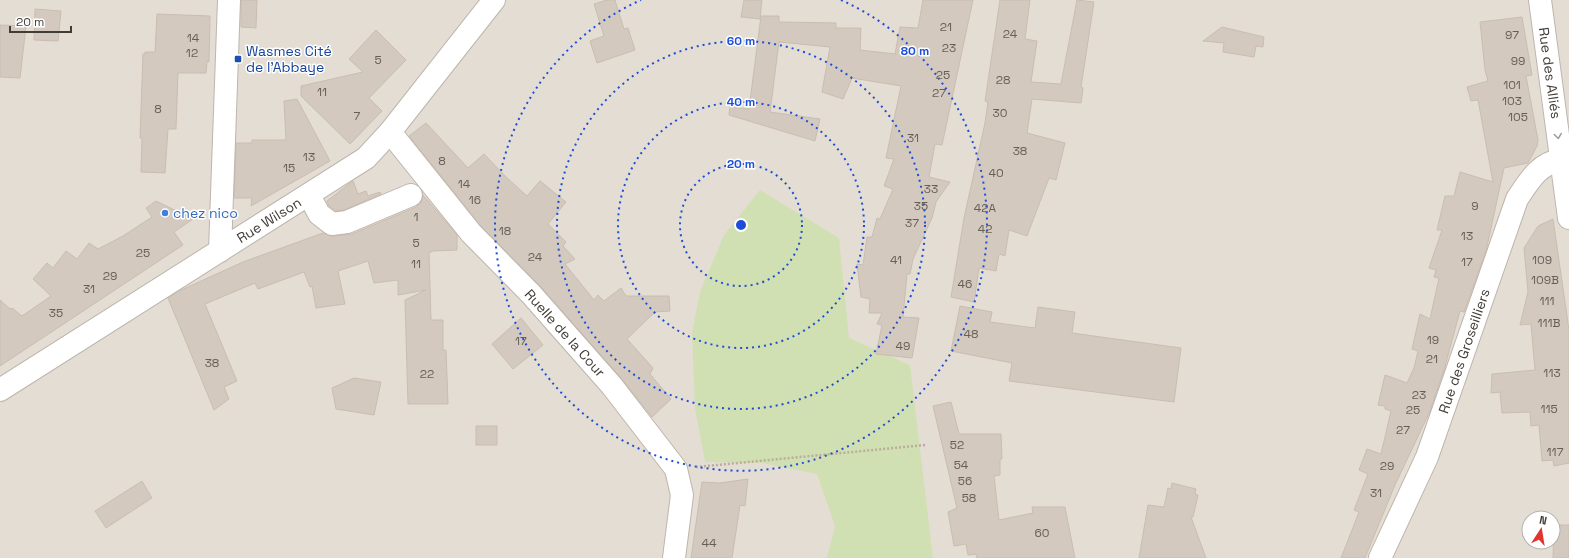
<svg xmlns="http://www.w3.org/2000/svg" width="1569" height="558" font-family="'Space Grotesk',sans-serif">
	<style>
		.residential { fill: #e4ddd4; fill-rule: evenodd }
		.green { fill: #d1e0b2 }
		.building { fill: #d3c9bf; stroke: #cabdb0 }
		.lines { fill: none; stroke-linecap: round; stroke-linejoin: round }
		.minor-casing { stroke: #beb5ac; stroke-width: 24 }
		.path { stroke: #bbac9c; stroke-width: 2.5; stroke-dasharray: 2 2; stroke-linecap: butt }
		.minor { stroke: #fff; stroke-width: 22 }
		.oneway { stroke: #a09e9a }
		.ring { fill: none; stroke: #1d4ed8; stroke-width: 2; stroke-dasharray: 2 4 }
		.transit-dot { fill: #1a4fb4; stroke: #fff; stroke-width: 1.5 }
		.shop-dot { fill: #3f7fe0; stroke: #fff; stroke-width: 1.5 }
		.labels { text-anchor: middle; dominant-baseline: central; stroke-width: 3; stroke-linejoin: round; paint-order: stroke }
		.number-label { font-size: 12px; fill: #665f58 }
		.transit-label { font-size: 14px; fill: #164399; stroke: #fff; text-anchor: start }
		.street-label { font-size: 14px; fill: #423c36; stroke: #fff }
		.shop-label { font-size: 14px; fill: #366cbe; stroke: #fff; text-anchor: start }
		.centre { fill: #1d4ed8; stroke: #fff; stroke-width: 2 }
		.ring-label { font-size: 12px; text-anchor: middle; font-weight: bold; fill: #1d4ed8; stroke: #fff; stroke-width: 3; stroke-linejoin: round; paint-order: stroke }
	</style>
	<rect width="100%" height="100%" fill="#f0ece5"/>
	<path class="residential" d="M0,0h1569v558h-1569zM1529,518h24v24h-24z"/>
	<path class="green" d="M760,190l79,48 10,100 61,27 23,193h-106l8,-32 -18,-52 -55,-11 -57,-1 -10,-54 -3,-75 8,-41 24,-57z"/>
	<g class="building">
		<path d="M241,0h16l-1,28 -15,-1z"/>
		<path d="M607,0h8l9,29 4,-1 7,22 -38,13 -7,-22 14,-5 -10,-32z"/>
		<path d="M744,0h18l-2,19 -19,-2z"/>
		<path d="M923,0h50l-31,145 -7,-1 -6,33 21,5 -14,20 -4,16 -19,41 -3,15h-3l-4,43 16,1 -7,40 -36,-4 6,-29 -5,-1 5,-11h-13l1,-14 -9,-2 -4,-33 6,1 4,-28h5l5,-19 3,1 13,-30 -9,-3 10,-27 -8,-1 15,-72 -49,-8 -9,21 -21,-7 8,-45 -51,-5 -9,70 50,7 -5,22 -86,-26 1,-8 19,2 12,-93h18v6l57,1v5h25l-1,22 35,4 5,-27 18,1z"/>
		<path d="M1000,0h30l-5,39 12,2 -6,41 30,2 16,-84 17,2 -13,85 2,1 -2,15 -49,-4 -5,34 38,10 -9,37 -7,-2 -22,58 -18,-6 -4,26 -6,-2 -3,17 -17,-3 -5,34 -23,-5 13,-79 21,-95 3,-21 -3,-1z"/>
		<path d="M35,9l26,2 -3,30 -24,-1z"/>
		<path d="M157,14l53,2 -1,46 -2,-1 -1,12h-28l-2,56h-8l-3,44 -24,-1 1,-34h-2l3,-84h2v-2h10z"/>
		<path d="M1522,17l10,58 -6,1 12,64 -1,6 -9,17 -24,5 -18,83 -22,61 -4,-1 -16,59 -14,41 -35,74 -30,73h-24l18,-46 -5,-2 14,-36 -9,-4 8,-21 14,5 10,-43 -6,-2v-3l-7,-1 7,-30 22,8 7,-15 4,-17 -6,-2 8,-35 10,5 9,-41 -5,-1 2,-7 -7,-2 13,-38h-5l8,-34h9l6,-24 33,10 -15,-82 -7,1 -4,-14 21,-6 -3,-11 -5,-48z"/>
		<path d="M0,25l26,1 -6,52 -20,-1z"/>
		<path d="M1222,27l42,10 -1,10 -7,-1 -2,11 -31,-5 1,-9 -21,-2z"/>
		<path d="M376,30l30,30 -37,38 13,13 -32,33 -49,-48v-10l62,-14 -14,-13z"/>
		<path d="M297,99l33,62 -79,45 1,-8h-18l2,-55h16v-3h34l-2,-39z"/>
		<path d="M426,123l42,45 16,-14 22,23 21,19 13,-15 26,21 -18,22 18,18 -3,4 12,13 -10,5 29,36 4,-5 6,6 17,-13 5,8h43l1,15 -15,1 -28,27 26,29 -3,6 21,25 -19,18 -31,-39 -81,-92 -60,-61 -71,-89z"/>
		<path d="M353,181l5,13 8,-3 2,5 12,-4 1,2 -37,16 -8,1 -7,-5 -2,-5z"/>
		<path d="M423,195l34,40v15l-24,1 -4,2 2,67h12v30h3l2,54h-40l-3,-104 21,-10 -28,5v-15l-24,3 -6,-22 -30,10 7,33 -29,4 -4,-22 -2,1 -6,-15 -46,17 -3,-6 -50,21 32,77 -13,6 5,12 -15,11 -46,-112 11,-7 64,-29 80,-29 10,3 19,-2 64,-27 5,-5z"/>
		<path d="M156,201l37,18 -19,13 9,13 -183,121v-66l10,9 2,-1 10,8 29,-20 -18,-17 14,-16 6,5 13,-17 11,8 12,-16 9,6 25,-13 29,-19 -6,-9z"/>
		<path d="M1553,219l16,111v133l-15,3 -1,-6 -11,1 -3,-36 -8,1 -1,-14 -28,1 -2,-21 -9,1 1,-19 43,-4 -4,-46 -11,1 8,-33 -4,-44 14,-22z"/>
		<path d="M960,306l32,6 -2,10 45,6 3,-21 37,5 -3,21 109,15 -7,54 -165,-21 3,-18 -61,-12z"/>
		<path d="M521,318l22,27 -30,24 -21,-25z"/>
		<path d="M354,378l27,4 -7,33 -38,-6 -4,-21z"/>
		<path d="M951,402l8,32h42l1,25h-2v16l-6,1 5,44 34,-7 -1,-6h33l10,51h-98l-1,-4 -8,1 -2,-11 -12,2 -6,-34 9,-4 -24,-102z"/>
		<rect x="476" y="426" width="21" height="19"/>
		<path d="M748,479l-3,27 -5,-1 -8,53h-41l11,-76 18,1z"/>
		<path d="M142,481l10,17 -46,30 -11,-17z"/>
		<path d="M1172,483l24,6 -1,5 3,1 -5,22h-2l15,41h-67l9,-53 16,2 4,-19 3,1z"/>
		<path d="M1554,525h15v33h-16z"/>
	</g>
	<g class="lines">
		<g class="minor-casing">
			<g id="minor">
				<path d="M1540,0l29,218"/>
				<path d="M390,132l81,101 60,61 81,92 64,83 6,26 -8,63"/>
				<path d="M309,195l10,19 13,10 15,-2 64,-27"/>
				<path d="M220,251l9,-251"/>
				<path d="M0,390l366,-232 24,-26 104,-132"/>
				<path d="M1380,558l47,-101 90,-258c12,-18 22,-36 44,-39"/>
			</g>
		</g>
		<path class="path" d="M696,467l229,-22"/>
		<use href="#minor" class="minor"/>
	</g>
	<defs><path id="oneway-chevron" d="M-2-3.5L2.5 0L-2 3.5" fill="none" stroke-width="1.6" stroke-linecap="round" stroke-linejoin="round"/></defs>
	<use class="oneway" href="#oneway-chevron" transform="translate(1558 136) rotate(82)"/>
	<g class="ring">
		<circle cx="741" cy="225" r="61"/>
		<circle cx="741" cy="225" r="123"/>
		<circle cx="741" cy="225" r="184"/>
		<path d="M841 0A246 246 0 1 1 641 0"/>
	</g>
	<rect class="transit-dot" x="234" y="55" width="8" height="8" rx="2"/>
	<circle class="shop-dot" cx="165" cy="213" r="4"/>
	<g class="labels">
		<g class="number-label">
			<text x="946" y="27">21</text>
			<text x="1010" y="34">24</text>
			<text x="1512" y="35">97</text>
			<text x="193" y="38">14</text>
			<text x="949" y="48">23</text>
			<text x="192" y="53">12</text>
			<text x="378" y="60">5</text>
			<text x="1518" y="61">99</text>
			<text x="943" y="75">25</text>
			<text x="1003" y="80">28</text>
			<text x="1512" y="85">101</text>
			<text x="322" y="92">11</text>
			<text x="939" y="93">27</text>
			<text x="1512" y="101">103</text>
			<text x="158" y="109">8</text>
			<text x="1000" y="113">30</text>
			<text x="357" y="116">7</text>
			<text x="1518" y="117">105</text>
			<text x="913" y="138">31</text>
			<text x="1020" y="151">38</text>
			<text x="309" y="157">13</text>
			<text x="442" y="161">8</text>
			<text x="289" y="168">15</text>
			<text x="996" y="173">40</text>
			<text x="464" y="184">14</text>
			<text x="931" y="189">33</text>
			<text x="475" y="200">16</text>
			<text x="921" y="206">35</text>
			<text x="1475" y="206">9</text>
			<text x="985" y="208">42A</text>
			<text x="416" y="217">1</text>
			<text x="912" y="223">37</text>
			<text x="985" y="229">42</text>
			<text x="505" y="231">18</text>
			<text x="1467" y="236">13</text>
			<text x="416" y="243">5</text>
			<text x="143" y="253">25</text>
			<text x="535" y="257">24</text>
			<text x="896" y="260">41</text>
			<text x="1542" y="260">109</text>
			<text x="1467" y="262">17</text>
			<text x="416" y="264">11</text>
			<text x="110" y="276">29</text>
			<text x="1545" y="280">109B</text>
			<text x="965" y="284">46</text>
			<text x="89" y="289">31</text>
			<text x="1547" y="301">111</text>
			<text x="56" y="313">35</text>
			<text x="1549" y="323">111B</text>
			<text x="971" y="334">48</text>
			<text x="1433" y="340">19</text>
			<text x="521" y="341">17</text>
			<text x="903" y="346">49</text>
			<text x="1432" y="359">21</text>
			<text x="212" y="363">38</text>
			<text x="1552" y="373">113</text>
			<text x="427" y="374">22</text>
			<text x="1419" y="395">23</text>
			<text x="1549" y="409">115</text>
			<text x="1413" y="410">25</text>
			<text x="1403" y="430">27</text>
			<text x="957" y="445">52</text>
			<text x="1555" y="452">117</text>
			<text x="961" y="465">54</text>
			<text x="1387" y="466">29</text>
			<text x="965" y="481">56</text>
			<text x="1376" y="493">31</text>
			<text x="969" y="498">58</text>
			<text x="1042" y="533">60</text>
			<text x="709" y="543">44</text>
		</g>
		<g class="transit-label">
			<text x="246" y="51">Wasmes Cité<tspan x="246" dy="16">de l'Abbaye</tspan></text>
		</g>
		<g class="street-label">
			<text transform="translate(1550 73) rotate(82)">Rue des Alliés</text>
			<text transform="translate(269 220) rotate(-32)">Rue Wilson</text>
			<text transform="translate(565 333) rotate(48)">Ruelle de la Cour</text>
			<text transform="translate(1464 351) rotate(-71)">Rue des Groseilliers</text>
		</g>
		<g class="shop-label">
			<text x="173" y="213">chez nico</text>
		</g>
	</g>
	<circle cx="741" cy="225" r="6" class="centre"/>
	<g class="ring-label">
		<text x="741" y="45">60 m</text>
		<text x="915" y="55">80 m</text>
		<text x="741" y="106">40 m</text>
		<text x="741" y="168">20 m</text>
	</g>
	<g transform="translate(1541 530) rotate(12)"><circle r="19" fill="#ffffff" stroke="#b3b1af"/>
	<path d="M0-3L7 15L0 10L-7 15Z" fill="#e0342d"/>
	<text y="-6" font-size="11" font-weight="bold" text-anchor="middle" fill="#423c36">N</text>
	</g>
	<path d="M10 26v6h61v-6" fill="none" stroke="#423c36" stroke-width="2"/>
	<text x="16" y="26" font-size="12" fill="#423c36" stroke="#ffffff" stroke-width="3" paint-order="stroke">20 m</text>
</svg>
